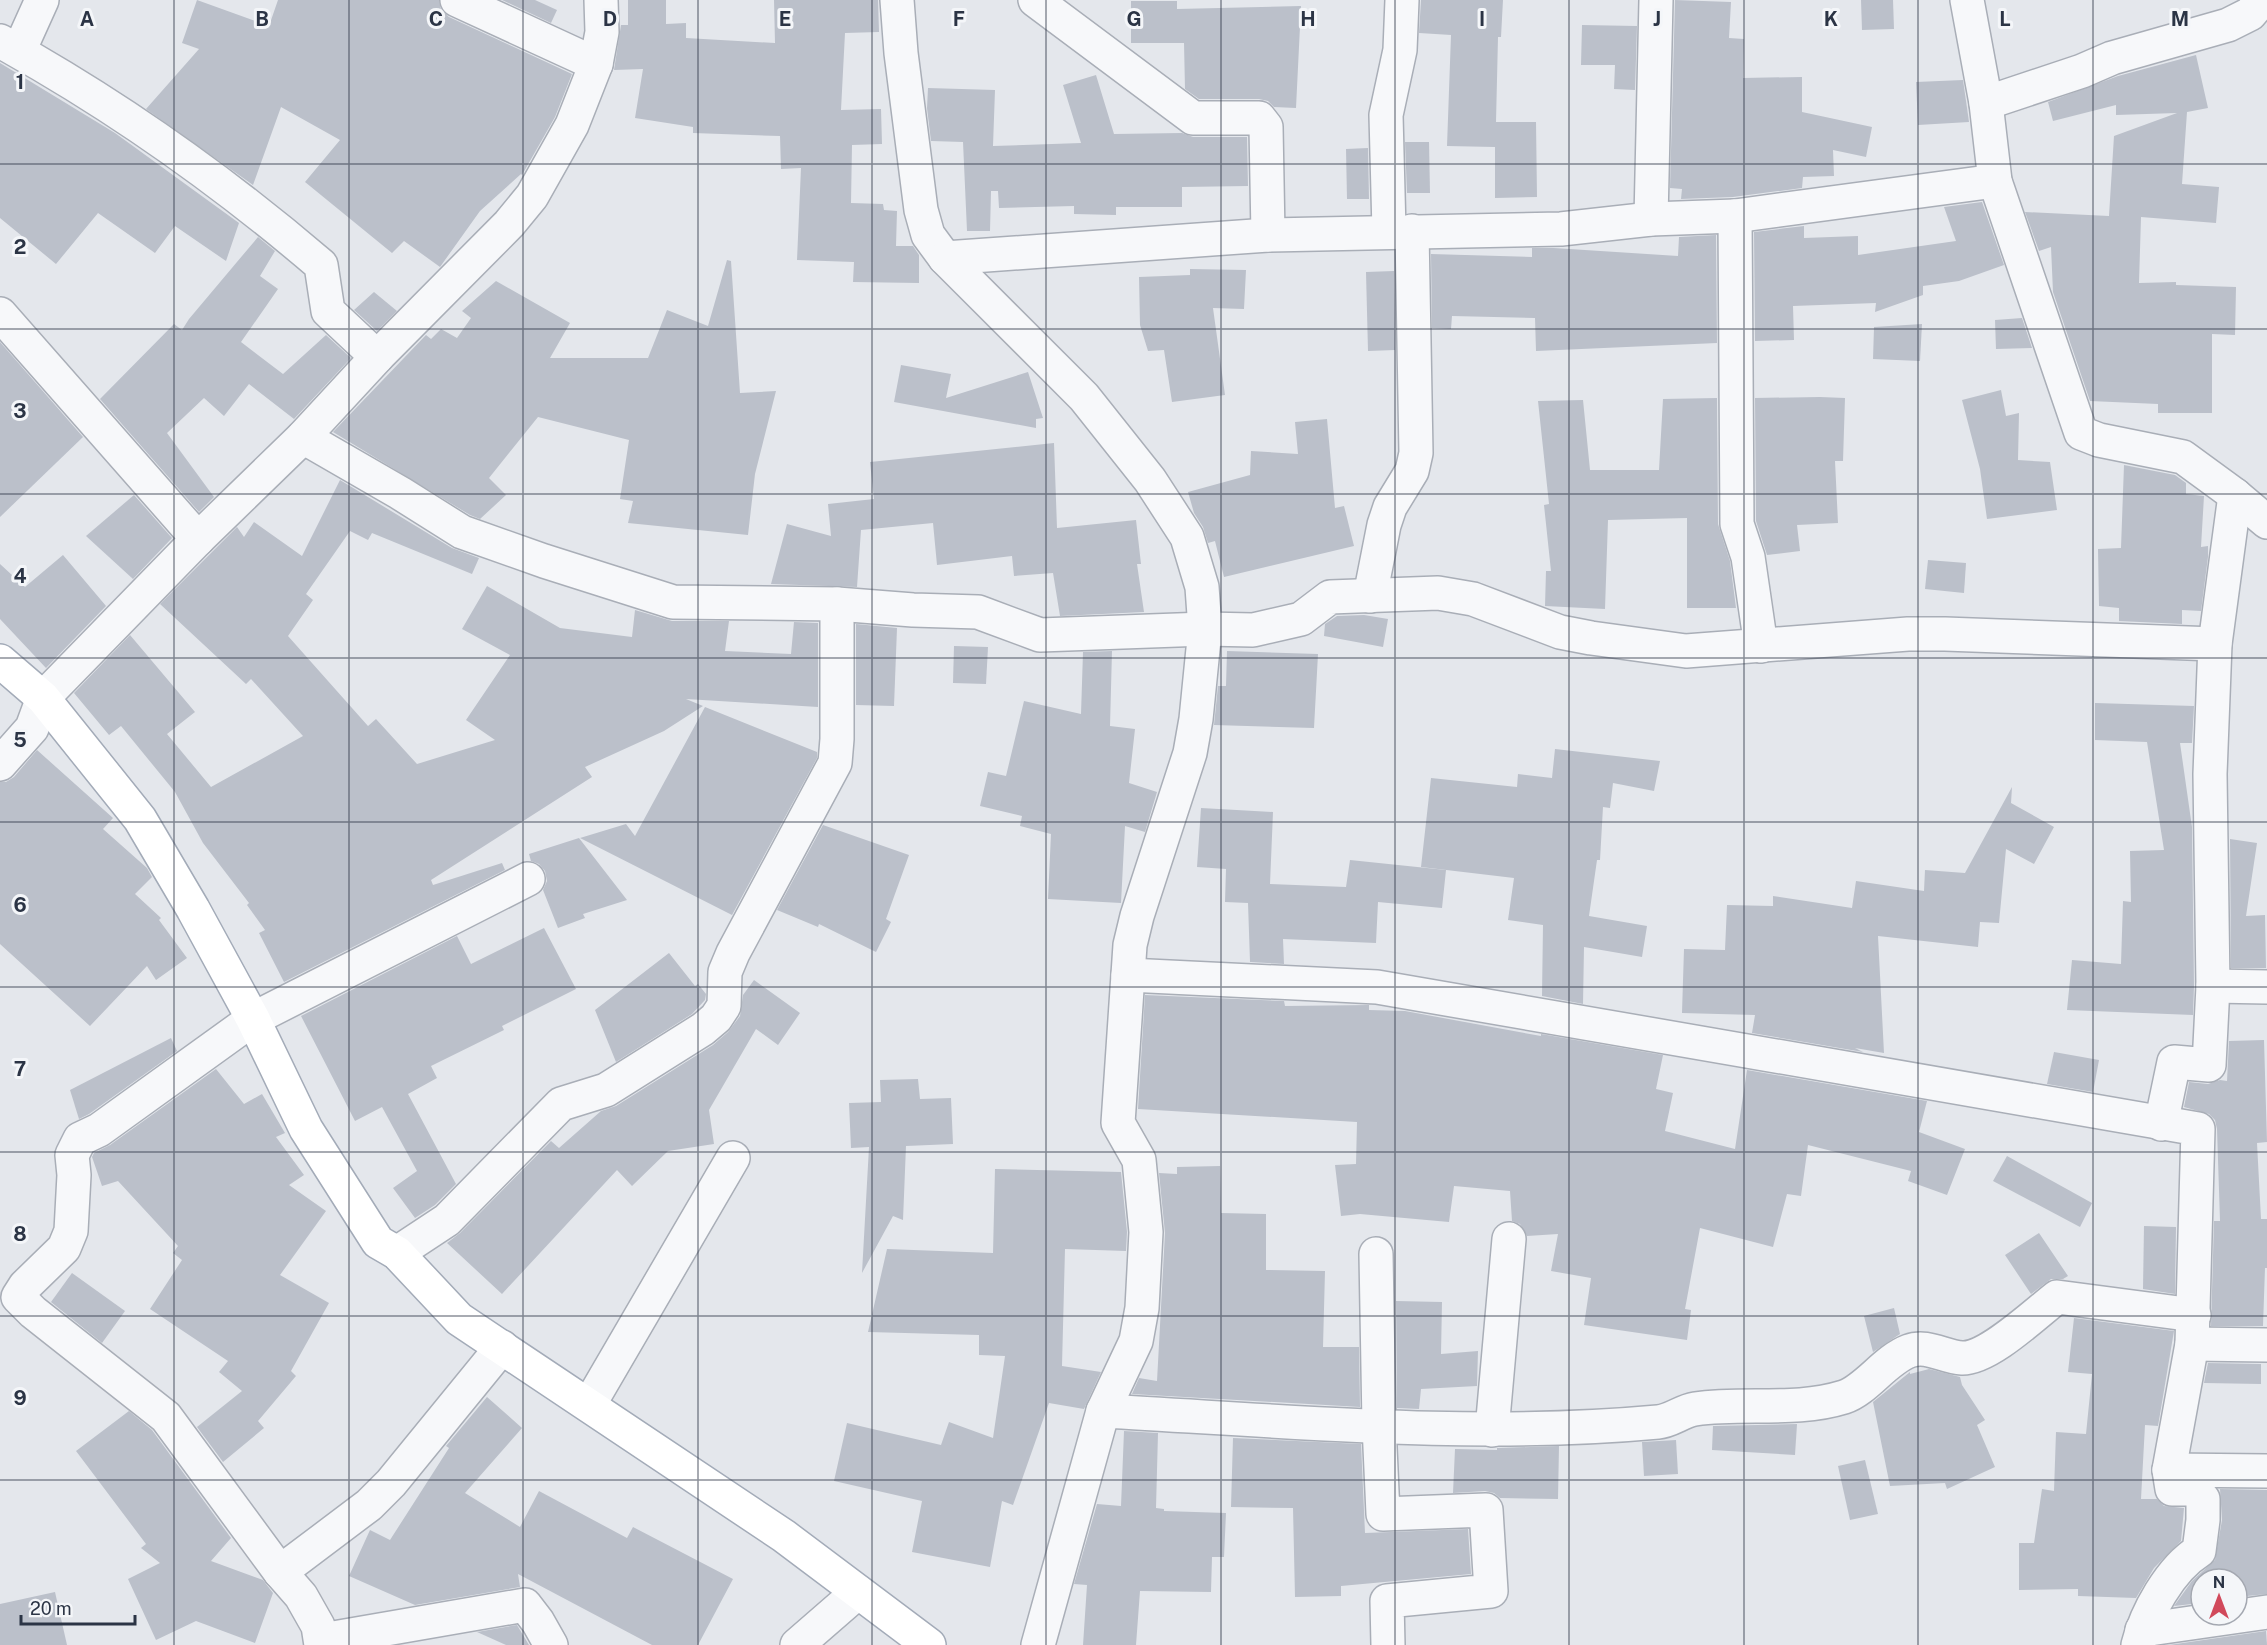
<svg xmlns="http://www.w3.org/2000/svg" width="2267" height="1645" font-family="'Public Sans',sans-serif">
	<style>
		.building { fill: #bbc0ca }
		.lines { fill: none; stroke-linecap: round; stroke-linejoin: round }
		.minor-casing { stroke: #a9aeb7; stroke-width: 36 }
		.major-casing { stroke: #a3abb8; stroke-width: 36 }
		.minor { stroke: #f7f8fa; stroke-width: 33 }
		.major { stroke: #fff; stroke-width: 33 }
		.grid { fill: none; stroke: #2b3445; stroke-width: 1.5; stroke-opacity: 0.55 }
		.grid-label { font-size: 20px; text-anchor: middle; font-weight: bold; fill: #2b3445; stroke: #f4f6f9; stroke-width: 6; stroke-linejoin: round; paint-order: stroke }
	</style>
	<rect width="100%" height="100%" fill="#e4e7ec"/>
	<g class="building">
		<path d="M197,0l72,26 9,-26h161l2,10 8,7 123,57 -17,43 -33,58 -1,-1 -41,37 -40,56 -36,-26 -12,12 -87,-71 35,-42 -59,-33 -28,78 -107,-76 53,-60 -17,-6z"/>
		<path d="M502,0h33l22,10 -6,13z"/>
		<path d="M628,0h38v24l20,-1v15l89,5 -1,-43h104l1,32 -34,1 -4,77 40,-1 1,35 -30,1 -1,58 32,1 1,6 13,1 -1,35h17l6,9v28l-66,-1 1,-20 -57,-2 4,-92 -20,1 -1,-33 -87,-3v-6l-58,-9 8,-49 -29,1 7,-45h7z"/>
		<path d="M1421,0h82l-2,37h-3l-2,85h40l1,75 -42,1v-51l-48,-1 4,-111 -32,-2z"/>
		<path d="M1675,0l56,2 -2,36 15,1 -1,39 59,-1v35l70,15 -6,30 -33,-7 1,26 -31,1 -1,11 -69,9 -52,2 1,-10 -12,-1z"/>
		<path d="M1861,0h32l1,29 -32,1z"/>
		<path d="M1131,1h46v8l124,-3 -5,102 -22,-1 -6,-6 -9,-2h-60l-14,-10 -1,-46h-53z"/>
		<path d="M1582,25l55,1 -2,64 -21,-1 1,-24h-34z"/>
		<path d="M2196,55l12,53 -21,4 -5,72 37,3 -3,36 -75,-6 -2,66 37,-1v3l60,2 -1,48 -23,-1v79h-54v-9l-68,-3 -37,-109 -2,-45 -12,4 -14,-39 84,4 5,-80 63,-23 -61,2v-10l-63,16 -5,-19 70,-26z"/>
		<path d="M0,63l115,70 124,90 -13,38 -51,-35 -20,27 -57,-40 -42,51 -56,-46z"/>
		<path d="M1096,75l18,59 68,-1 11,4h54l1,49 -66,1v20h-66v8l-42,-1v-8l-75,2 -1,-17h-7l-1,40h-23l-4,-89 -32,-1 -4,-33 1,-20 67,2 -2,56 88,-3 -18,-58z"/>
		<path d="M1963,80l6,42 -51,3 -2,-43z"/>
		<path d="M1405,142h24l1,51h-23z"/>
		<path d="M1368,148l1,51h-22l-1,-50z"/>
		<path d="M1982,202l22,63 -45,16 -36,5v9l-48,17 1,-9 -83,3 1,34 -39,1 -1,-109 50,-6v12l54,-2v19l98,-14 -12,-34z"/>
		<path d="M1716,235l1,108 -181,8 -1,-33 -83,-2 -1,13 -19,-1 -1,-74 101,3v-9h22l124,8 1,-19z"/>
		<path d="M258,237l17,14 -15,25 18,13 -37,53 42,32 43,-39 25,23 -57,61 -45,-35 -25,32 -20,-18 -37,35 47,64 -15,15 -99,-113 74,-75 8,6 7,-11z"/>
		<path d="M727,260l4,1 9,132 36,-2 -21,83 -7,61 -120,-12 5,-22 -13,-2 9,-59 -91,-23 -49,61 17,17 -26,24 -10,-4 -137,-83 93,-97 5,4 10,-10 16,9 14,-20 -9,-7 34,-30 74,42 -20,35h98l19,-48 41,16z"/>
		<path d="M1190,269l56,1 -2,39 -31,-1 12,87 -53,7 -8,-52 -16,1 -8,-26 -1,-48 51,-2z"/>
		<path d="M1394,271l1,79 -27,1 -2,-79z"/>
		<path d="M374,292l23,19 -20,20 -23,-21z"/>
		<path d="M2022,318l10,30 -36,1 -1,-29z"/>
		<path d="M1922,324l-2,37 -47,-2 1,-32z"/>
		<path d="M0,342l83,95 -83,80z"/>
		<path d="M901,365l50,9 -5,24 82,-26 15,46 -7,1v9l-142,-26z"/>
		<path d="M2001,390l5,26 13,-3 -1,47 32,2 7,48 -70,9 -7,-50 -18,-69z"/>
		<path d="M1820,397l25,1 -2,63h-8l3,62 -41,2 3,26 -33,4 -11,-34 -1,-123z"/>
		<path d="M1717,398l1,126 12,37 6,47h-49v-90l-79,2 -3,89 -60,-3 1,-35h5l-7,-66 5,-1 -11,-103 45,-1 7,70h69l4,-71z"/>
		<path d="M1327,419l8,89 9,-2 10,40 -130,31 -9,-36 -7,2 -5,-16 -9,-14 -6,-21 62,-17 1,-24 47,3 -3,-32z"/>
		<path d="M1054,443l3,85 79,-8 5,44h-4l7,48 -84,4 -7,-43 -39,3 -2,-20 -75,9 -4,-42 -72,7 -4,57 -86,-3 16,-60 44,12 -3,-32 46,-5 -4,-37z"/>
		<path d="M2124,465l51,10 11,8v11l18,2 -3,51 7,-1v11l-7,54 -19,-1v14l-63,-3v-13l-20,-2 -1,-57 23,-1z"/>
		<path d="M340,480l112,68 27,10 -7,16 -100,-41 -4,7 -18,-9 -44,63 7,6 -25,36 80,90 8,-7 41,45 78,-24 -29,-20 44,-65 -48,-26 25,-43 73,42 72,9 3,-27 37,11h57l-4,30 66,3 3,-32 24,1v84l-132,-8 17,7 -39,25 -79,36 7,10 -161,103 2,5 69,-22 3,7 -221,112 -25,-49 6,-3 -18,-25 2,-2 -46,-60 -28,-51 -54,-66 -12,9 -35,-42 56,-58 65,77 -28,22 44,53 92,-51 -52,-57 -5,5 -86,-80 77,-77 7,10 10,-15 48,34z"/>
		<path d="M134,495l38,43 -39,41 -47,-43z"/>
		<path d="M63,555l43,51 -60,62 -46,-49v-55l25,23z"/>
		<path d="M1928,560l38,3 -2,30 -39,-4z"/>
		<path d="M1364,615l24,4 -5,28 -59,-11 1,-12 12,-8z"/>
		<path d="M856,624l41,4 -3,78 -38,-1z"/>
		<path d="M954,646l34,1 -2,37 -33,-1z"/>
		<path d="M1112,651l-2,75 25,3 -6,54 28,9 -12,40 -20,-6 -4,77 -73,-4 3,-65 -31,-8 2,-10 -42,-10 8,-34 18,4 18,-75 57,13 2,-62z"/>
		<path d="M1227,651l91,3 -4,74 -100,-3 4,-39h8z"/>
		<path d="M2095,703l99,3 -2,37h-12l12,84 2,159 -1,29 -126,-5 5,-50 49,4 2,-63 8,1 -1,-51 34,-1 -17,-108 -52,-2z"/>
		<path d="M705,707l112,45v6l-85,157 -152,-77 46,-14 9,12z"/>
		<path d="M1555,749l105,12 -6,30 -41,-8 -3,25 -7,-1 -3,53h-3l-8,56 58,10 -5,31 -58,-10 -1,57 -41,-8 1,-71 -35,-5 6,-42 -93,-11 10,-89 86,9 1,-13 34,4z"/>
		<path d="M37,750l76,68 -10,11 44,39 5,9 -17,17 26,24 -2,2 28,38 -31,22 -9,-14 -57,60 -90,-82v-162h6l8,-5z"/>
		<path d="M2012,787l-1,16 43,24 -20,37 -28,-15 -7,74 -19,-1 -2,25 -100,-11 6,117 -29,-5 8,4 -111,-19 3,-18 -73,-2 2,-64 41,1 2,-45 46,1v-10l79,12 4,-27 68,10 1,-21 40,3z"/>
		<path d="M1201,808l72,4 -3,72 76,3 4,-27 96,10 -4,38 -64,-6 -2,41 -93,-4 1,25 -34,-2 -2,-59 -23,-1 1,-33 -29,-2z"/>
		<path d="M823,825l86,30 -23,64 5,3 -15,30 -57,-28 -1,3 -41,-17z"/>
		<path d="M579,838l48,62 -44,14 2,4 -27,10 -15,-38 4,-9 -2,-10 -6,-7 -8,-3 -2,-7z"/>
		<path d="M2230,839l27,4 -11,73 19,-1 1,53h-35z"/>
		<path d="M544,928l32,61 -74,37 2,4 -73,36 6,12 -29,16 48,90 -21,21 -20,13 -22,-30 24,-17 -35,-64 -27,14 -54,-105 156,-80 14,28z"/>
		<path d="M669,953l26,33 3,-2 8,10 -1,6 -13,14 -76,48 -21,-52z"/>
		<path d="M754,980l46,33 -22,32 -22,-16 -47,81 5,34 -46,7 -36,35 -15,-16 -115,124 -55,-51 13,-10 91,-92 8,7 42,-37 15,-5 97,-61 15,-13 12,-16 3,-21z"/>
		<path d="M1145,995l139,6 1,5 84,-1v5l36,1 136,25v-2l122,21 -7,34 17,4 -8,38 70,18 12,-79 180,31 -8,31 46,17 -18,46 -39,-14 3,-10 -103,-26 -7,51 -14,-2 -14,53 -73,-19 -15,81 6,1 -4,30 -103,-15 7,-47 -40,-7 7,-37 -31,2 -7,-12 -8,-3 -2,-30 -56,-5 -5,36 -89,-8 -19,2 -6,-51 21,-1 1,-42 -219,-13z"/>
		<path d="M171,1038l6,13 -88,63 -10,5 -9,-29z"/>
		<path d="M2264,1040l3,102 -10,1 4,76h6v49h-2l-2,58h-52l3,-105h6l-3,-92 -2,-9 -6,-6 -25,-7 5,-25 19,2 12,-4 7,1 2,-40z"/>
		<path d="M2054,1052l45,8 -6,32 -46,-8z"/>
		<path d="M216,1069l28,35 18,-10 23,39 -9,4 28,38 -15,10 37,26 -46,64 49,28 -38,68 5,5 -38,45 6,7 -41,34 -26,-35 45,-36 -23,-19 9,-11 -78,-52 32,-49 -9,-7 5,-7 -60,-65 -16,5 -10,-29 2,-4 16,-8z"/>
		<path d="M918,1079l2,20 31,-1 2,46 -47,2 -3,74 -10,-4 -31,57 7,-126 -18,1 -2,-45 32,-1 -1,-22z"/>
		<path d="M2007,1156l85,47 -12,24 -87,-46z"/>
		<path d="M1220,1166l1,47 45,1v56l59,1 -2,76h36l1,60 -228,-13 7,-16 18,3 8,-148 -6,-60 18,1v-7z"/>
		<path d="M995,1169l126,3 6,60 -1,19 -61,-2 -3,117 39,6 -17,37 -35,-6 -36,102 -11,-4 -12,66 -78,-15 10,-51 -88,-20 13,-58 94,22 8,-23 44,16 12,-82 -26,-1v-20l-111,-3 19,-83 106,4z"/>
		<path d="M2144,1226l32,1 -1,67 -32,-5z"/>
		<path d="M2039,1233l29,43 -5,3h-12l-20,15 -26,-39z"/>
		<path d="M72,1273l53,38 -23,32 -51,-41z"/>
		<path d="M1396,1301l46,1 -1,52 37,-3 -1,35 -56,3 -2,20 -22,-1z"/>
		<path d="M1894,1308l6,26 -27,18 -9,-36z"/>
		<path d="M2074,1318l100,13 -16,95 -13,-1 -4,74h16l7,7 20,2 -3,33 -27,27 -18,30 -58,-2v-7l-59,1v-47h15l8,-54 12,2 2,-59 30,2 6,-60 -24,-2z"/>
		<path d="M2208,1363l53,1v20l-57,-1z"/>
		<path d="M1929,1369l31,8 2,8 23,35 -8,5 18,42 -48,22 -2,-6 -55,3 -17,-84 37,-30v2z"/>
		<path d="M487,1397l35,31 -57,65 55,34 19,-36 88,47 6,-11 100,52 -35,66h-46l-134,-71 2,13 -105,18 -66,-29 21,-46 20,10 59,-92 -3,-2z"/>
		<path d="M129,1411l23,19 79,108 -20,23 52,19 10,13 -18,50 -59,-22 -40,19 -28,-61 32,-16 -19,-15 5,-4 -70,-93z"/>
		<path d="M1797,1424l-2,31 -83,-5 1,-24z"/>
		<path d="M1124,1431l34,2 -2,75 8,1v2l62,2 -2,44h-12l-1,35 -71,-1 -4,54h-53l4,-60 -13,-1 23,-80 24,2z"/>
		<path d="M1233,1438l128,6 4,89 103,-4 3,45 -130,12v10l-46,1 -2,-89 -62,-1z"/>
		<path d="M1676,1440l2,34 -34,2 -2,-34z"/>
		<path d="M1559,1446l-1,53 -58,-1 -6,-5 -9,-2 -32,2 2,-44 42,1v-2z"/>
		<path d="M1865,1460l13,54 -28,6 -12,-54z"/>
		<path d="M2220,1489l47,1v104l-30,3v-18h-36v24l-27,3 18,-25 23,-21 7,-40z"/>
		<path d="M55,1592l12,53h-67v-41z"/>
		<path d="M517,1625l12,20h-23l-29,-13z"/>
		<path d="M2266,1631l1,14h-98z"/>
	</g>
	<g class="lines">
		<g class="minor-casing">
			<g id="minor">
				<path d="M457,0l139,64"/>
				<path d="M897,0l4,53 20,157 7,25 17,23 139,139 66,83 37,57 15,50 3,42 -9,90 -6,34 -53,163 -7,29 -12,178 21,37 7,72 -4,76 -6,33 -33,70 -65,234"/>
				<path d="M1035,0l158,118h66l7,9 2,108"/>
				<path d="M1967,0l19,103 9,78 86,252 18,7 84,17 52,38 32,27"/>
				<path d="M0,41c112,62 224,141 321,224l7,46 49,46"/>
				<path d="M19,51l23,-51"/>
				<path d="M1986,103l96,-32 30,-13 116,-33 22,-11 12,-14"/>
				<path d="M1735,216l2,308 11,33 13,89"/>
				<path d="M1651,219l5,-219"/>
				<path d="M1389,231l-3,-116 14,-65 2,-50"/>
				<path d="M945,258l323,-23 293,-6 90,-10 84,-3 260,-35"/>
				<path d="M0,314l198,225"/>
				<path d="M303,437l97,56 62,39 82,29 129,41 164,2 76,6 65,2 62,23 165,-6 48,1 48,-11 29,-22 108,-4 35,6 87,33 31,6 95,13 222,-17h37l270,10"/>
				<path d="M1370,596l14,-71 6,-18 22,-36 4,-18 -4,-222"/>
				<path d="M0,764l32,-36 11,-30 155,-159 105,-102 74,-80 132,-133 23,-28 40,-71 24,-61 6,-32 -1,-32"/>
				<path d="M1128,975l249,12 821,142 -6,215 -23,126 3,19h22l9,10v21l-4,31c-29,18 -53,62 -61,94"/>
				<path d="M2213,986l54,1"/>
				<path d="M2161,1124l13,-62 35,3 4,-79 -3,-212 5,-130 20,-149"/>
				<path d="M397,1253l50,-33 114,-116 45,-14 97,-61 13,-11 8,-12 1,-34 8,-19 102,-190 2,-24v-135"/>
				<path d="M1376,1254l3,171 4,89 103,-4 5,81 -104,10 1,44"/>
				<path d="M2192,1344l75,1"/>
				<path d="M589,1405l144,-247"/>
				<path d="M1103,1411c185,10 370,28 555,11 13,-1 24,-11 37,-13 50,-7 101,3 149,-12 22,-7 41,-37 65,-46 18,-7 35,6 53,7 26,1 73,-44 95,-61l137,18"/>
				<path d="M1492,1430l17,-191"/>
				<path d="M2169,1470l98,1"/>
				<path d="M280,1572l89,-67 22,-22 111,-136"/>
				<path d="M2142,1630l125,-18"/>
				<path d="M322,1640l203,-35 13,17 13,23"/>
				<path d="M321,1645l-3,-19 -17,-30 -21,-24 -114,-155 -133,-105 -15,-15 7,-11 39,-38 7,-17 3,-56 -2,-20 8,-16 19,-9 154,-111 275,-140"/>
				<path d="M797,1645l61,-53"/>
			</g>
		</g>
		<g class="major-casing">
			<path id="major" d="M0,661l43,37 97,121 53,90 60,110 53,110 72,113 19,11 62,66 325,217 145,109"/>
		</g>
		<use href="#minor" class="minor"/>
		<use href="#major" class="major"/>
	</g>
	<path class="grid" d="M174,0v1645M349,0v1645M523,0v1645M698,0v1645M872,0v1645M1046,0v1645M1221,0v1645M1395,0v1645M1569,0v1645M1744,0v1645M1918,0v1645M2093,0v1645M0,164h2267M0,329h2267M0,494h2267M0,658h2267M0,822h2267M0,987h2267M0,1152h2267M0,1316h2267M0,1480h2267"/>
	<g class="grid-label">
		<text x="87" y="26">A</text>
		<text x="262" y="26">B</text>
		<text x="436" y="26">C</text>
		<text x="610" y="26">D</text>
		<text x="785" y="26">E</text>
		<text x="959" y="26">F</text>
		<text x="1134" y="26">G</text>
		<text x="1308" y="26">H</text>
		<text x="1482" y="26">I</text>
		<text x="1657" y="26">J</text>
		<text x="1831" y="26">K</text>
		<text x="2005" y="26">L</text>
		<text x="2180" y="26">M</text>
		<text x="20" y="89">1</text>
		<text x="20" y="254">2</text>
		<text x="20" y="418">3</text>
		<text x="20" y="583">4</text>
		<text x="20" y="747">5</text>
		<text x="20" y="912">6</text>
		<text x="20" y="1076">7</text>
		<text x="20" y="1241">8</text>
		<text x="20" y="1405">9</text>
	</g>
	<g transform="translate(2219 1597)"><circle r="28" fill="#f4f6f9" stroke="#a4a8b1" stroke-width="1.5"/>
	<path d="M0-4.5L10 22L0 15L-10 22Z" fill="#d1495b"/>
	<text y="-9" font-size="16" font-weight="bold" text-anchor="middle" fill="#2b3445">N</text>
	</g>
	<path d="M21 1615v9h114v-9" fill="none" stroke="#2b3445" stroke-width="3"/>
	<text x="30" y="1615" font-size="18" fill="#2b3445" stroke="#f4f6f9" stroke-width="4.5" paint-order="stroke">20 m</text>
</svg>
